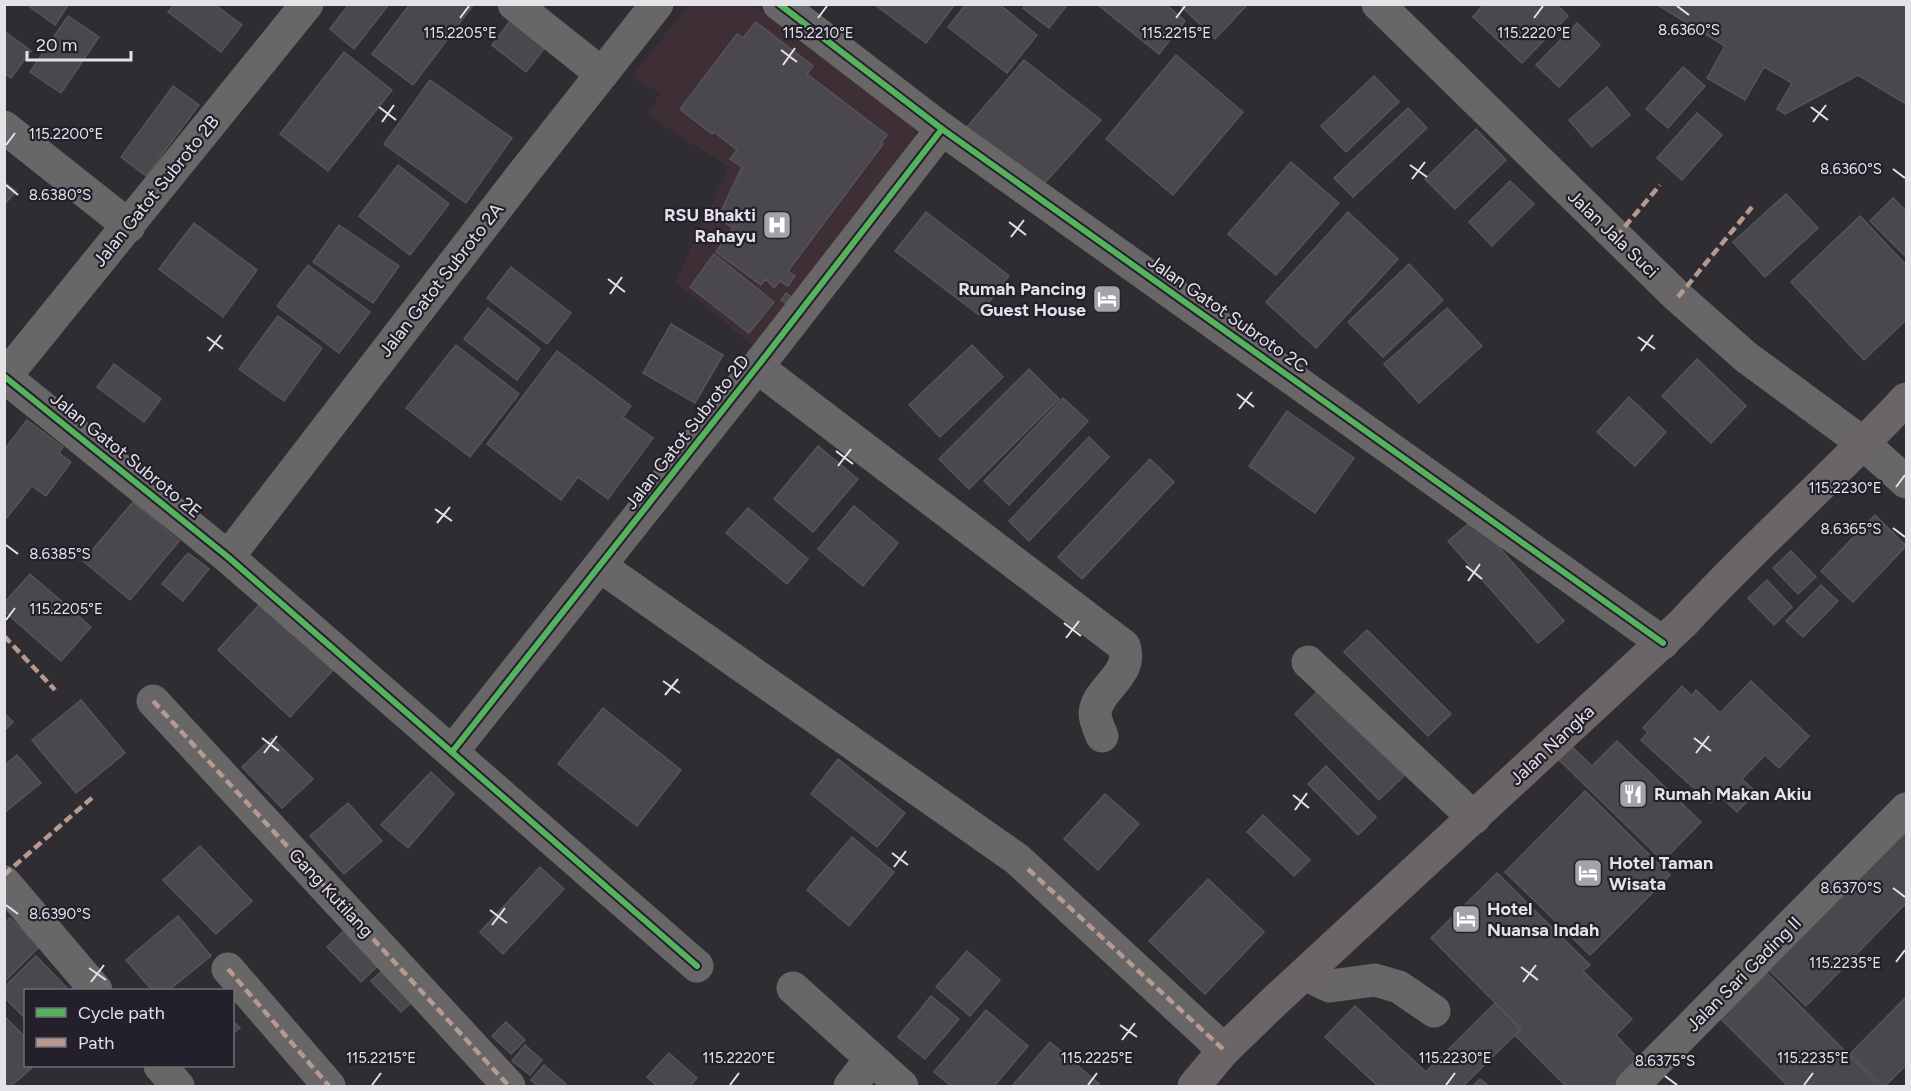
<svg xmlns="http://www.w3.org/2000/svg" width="1911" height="1091" font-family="Figtree,sans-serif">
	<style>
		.medical { fill: #3e2e35 }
		.building { fill: #4a484d; stroke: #565359; stroke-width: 1.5 }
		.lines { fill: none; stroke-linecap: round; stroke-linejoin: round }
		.minor { stroke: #686667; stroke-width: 33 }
		.major { stroke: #6a6668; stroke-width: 33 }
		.quiet { stroke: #b69a8f; stroke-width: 4.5; stroke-dasharray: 9 4.5; stroke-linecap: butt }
		.cycleway-casing { stroke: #24202b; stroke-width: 10 }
		.cycleway { stroke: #56b35d; stroke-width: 6 }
		.ticks { fill: none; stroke: #e4e1e9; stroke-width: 2 }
		.labels { text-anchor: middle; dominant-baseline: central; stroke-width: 4.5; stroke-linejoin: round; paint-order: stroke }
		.street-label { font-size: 18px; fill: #e4e1e9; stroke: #24202b }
		.poi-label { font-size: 18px; font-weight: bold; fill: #e4e1e9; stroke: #24202b; text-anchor: start }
		.ticks-label { font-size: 15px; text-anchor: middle; fill: #e4e1e9; stroke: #24202b; stroke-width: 4.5; stroke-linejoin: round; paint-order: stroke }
	</style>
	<rect width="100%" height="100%" fill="#2f2d32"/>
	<path class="medical" d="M688,5h65l163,124 -3,15 -155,206 -83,-68 54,-115 -81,-51 12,-23 -29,-15z"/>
	<g class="building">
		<path d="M26,4h43l-14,21z"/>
		<path d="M175,4h39l28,21 -21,27 -53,-40z"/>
		<path d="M349,4h40l-35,45 -24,-20z"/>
		<path d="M410,4h64l-61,81 -41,-31z"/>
		<path d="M874,4h81l-29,39z"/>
		<path d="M966,4h33l38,31 -30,38 -59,-46z"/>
		<path d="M1026,4h42l-19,24 -26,-20z"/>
		<path d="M1097,4h68l20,17 -26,33z"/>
		<path d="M1179,4h69l-33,35z"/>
		<path d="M1484,4h72l12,12 -46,47 -49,-46z"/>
		<path d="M1656,4h246l4,3v97l-48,-29 -73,39 -8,-5 15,-26 -28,-16 -19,33 -38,-22 18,-32z"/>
		<path d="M68,16l31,21 -38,56 -31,-21z"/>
		<path d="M513,17l35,27 -22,28 -34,-27z"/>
		<path d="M756,22l57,44 -6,8 80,61 -6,8 2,1 -95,127 7,5 -7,10 -8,-5 -6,7 -8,-9 -5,6 -45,-33 17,-24 -15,-10 24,-51 -12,-8 7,-9 -23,-18 -2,2 -32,-25 57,-75 6,4z"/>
		<path d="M1577,23l23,22 -41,42 -23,-22z"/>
		<path d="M4,31l27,20 -20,27 -7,-5z"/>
		<path d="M344,52l48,38 -64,81 -48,-37z"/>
		<path d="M1176,55l67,57 -70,83 -67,-56z"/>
		<path d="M1024,60l77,60 -58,65 -76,-58z"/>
		<path d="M1683,67l22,19 -37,42 -22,-19z"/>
		<path d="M1374,76l25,26 -53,50 -25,-26z"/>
		<path d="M430,80l82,58 -46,65 -82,-59z"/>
		<path d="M173,86l26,19 -53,71 -25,-19z"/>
		<path d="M1607,87l23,28 -38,32 -23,-27z"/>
		<path d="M1408,108l19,20 -74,69 -19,-19z"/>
		<path d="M1697,113l25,22 -40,45 -25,-22z"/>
		<path d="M1476,129l30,31 -51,49 -30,-30z"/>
		<path d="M1291,162l48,41 -63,72 -48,-41z"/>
		<path d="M398,165l51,39 -39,51 -51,-39z"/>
		<path d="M1510,181l24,23 -42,42 -23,-24z"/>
		<path d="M4,182l12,9 -12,14z"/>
		<path d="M1786,194l32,34 -53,49 -32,-35z"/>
		<path d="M1893,198l13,13v46l-36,-36z"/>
		<path d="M926,212l83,64 -30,39 -84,-64z"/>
		<path d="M1348,212l50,47 -82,89 -50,-46z"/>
		<path d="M1860,216l46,49v55l-42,40 -73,-78z"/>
		<path d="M194,223l63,47 -34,47 -64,-48z"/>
		<path d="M339,225l60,41 -26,37 -60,-41z"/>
		<path d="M714,254l60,48 -25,31 -59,-46z"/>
		<path d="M1409,264l34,36 -60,57 -35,-35z"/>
		<path d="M308,265l62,47 -31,41 -62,-47z"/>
		<path d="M511,267l60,46 -24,31 -60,-46z"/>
		<path d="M786,293l7,5 -5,7 -7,-5z"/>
		<path d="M488,308l52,41 -23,31 -53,-41z"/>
		<path d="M1447,308l35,38 -63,57 -35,-39z"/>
		<path d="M278,316l44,32 -38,53 -45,-32z"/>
		<path d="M671,324l52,31 -28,48 -52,-30z"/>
		<path d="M456,345l63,49 -49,63 -64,-49z"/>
		<path d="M972,345l31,32 -63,60 -31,-32z"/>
		<path d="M557,351l74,55 -8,11 30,21 -45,61 -30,-22 -17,23 -74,-56z"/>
		<path d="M1697,359l49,47 -35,37 -49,-47z"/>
		<path d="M114,364l47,35 -17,23 -47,-35z"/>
		<path d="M1029,369l30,30 -90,90 -30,-30z"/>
		<path d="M1629,397l37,35 -31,34 -38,-34z"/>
		<path d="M1063,398l25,23 -79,84 -25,-24z"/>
		<path d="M1287,411l67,47 -39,55 -66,-47z"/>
		<path d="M27,420l36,27 -4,6 12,9 -25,34 -14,-10 -27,34 -1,-70z"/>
		<path d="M1089,437l20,20 -80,84 -20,-20z"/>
		<path d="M818,446l40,33 -45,53 -39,-33z"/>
		<path d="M1150,459l24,23 -92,97 -24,-22z"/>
		<path d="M133,502l46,39 -49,59 -47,-39z"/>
		<path d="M854,506l44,37 -35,43 -45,-37z"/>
		<path d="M748,508l60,51 -21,25 -61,-51z"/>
		<path d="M1875,515l31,31 -53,56 -32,-31z"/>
		<path d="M1474,519l90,102 -26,22 -90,-102z"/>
		<path d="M1791,551l25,26 -18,17 -25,-26z"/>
		<path d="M188,553l21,16 -26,32 -21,-17z"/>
		<path d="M30,574l61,53 -30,34 -57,-50v-8z"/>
		<path d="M1767,580l25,27 -18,18 -26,-27z"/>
		<path d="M1821,585l17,16 -35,36 -17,-16z"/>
		<path d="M260,604l73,66 -43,47 -72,-67z"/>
		<path d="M1367,630l84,84 -23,22 -84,-84z"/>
		<path d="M1751,681l58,55 -30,32 -14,-13 -23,24 14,13 -19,20 -19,-18 -8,9 -69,-63 7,-8 -5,-4 39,-42 10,10 4,-6 24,23z"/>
		<path d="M1324,685l84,87 -29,28 -84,-86z"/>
		<path d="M81,700l44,53 -49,40 -44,-53z"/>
		<path d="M603,708l78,62 -44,56 -79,-62z"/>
		<path d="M4,713l9,9 -9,9z"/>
		<path d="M272,738l41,41 -31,29 -40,-41z"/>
		<path d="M1617,741l84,81 -38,39 -109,-106 13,-13 25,24z"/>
		<path d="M17,755l24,28 -37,30v-47z"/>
		<path d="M838,759l67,54 -28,34 -66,-53z"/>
		<path d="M1326,766l50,51 -18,18 -50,-51z"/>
		<path d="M431,772l23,22 -46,54 -27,-23z"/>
		<path d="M1585,791l85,84 -80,80 -85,-83z"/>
		<path d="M1105,794l34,30 -41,46 -34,-31z"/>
		<path d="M348,803l34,38 -38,33 -34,-38z"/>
		<path d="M1263,815l47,45 -16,16 -47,-44z"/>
		<path d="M1906,827v76l-100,103 -39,-38z"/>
		<path d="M852,837l42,35 -45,54 -42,-36z"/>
		<path d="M200,846l52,55 -36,33 -53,-54z"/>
		<path d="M540,867l24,22 -61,65 -23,-22z"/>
		<path d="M1497,873l93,92 -7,6 49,48 -16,16 23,25 -27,26h-46l-51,-51 6,-6 -90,-91z"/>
		<path d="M1208,879l56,53 -59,62 -56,-53z"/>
		<path d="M178,916l33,40 -42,34h-17l-26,-30z"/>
		<path d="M10,918l29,29 -35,35v-59z"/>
		<path d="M352,923l34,35 -25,24 -34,-35z"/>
		<path d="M967,951l33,29 -30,36 -34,-29z"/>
		<path d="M36,956l33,34h-43v29l-22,-22v-10z"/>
		<path d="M389,964l30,31 -18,17 -30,-31z"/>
		<path d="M1767,973l113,113h-92l-67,-67z"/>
		<path d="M931,996l28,23 -34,40 -27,-22z"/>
		<path d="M1906,997v68l-21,21h-2l-33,-32z"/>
		<path d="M1495,1003l26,26 -58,57h-85l-53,-49 30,-31 71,66z"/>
		<path d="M986,1010l42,36 -34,40h-43l-17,-14z"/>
		<path d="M4,1016l22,22v28h8l-23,20h-7z"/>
		<path d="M232,1020l8,8 -8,6z"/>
		<path d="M506,1022l19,18 -14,14 -19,-18z"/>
		<path d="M1050,1042l49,42 -3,2h-84z"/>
		<path d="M525,1045l17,15 -12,15 -18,-14z"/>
		<path d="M669,1053l28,25 -7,8h-33l-10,-9z"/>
		<path d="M544,1065l22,19 -2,2h-26l-7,-6z"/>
		<path d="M1480,1079l9,7h-16z"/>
	</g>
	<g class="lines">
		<g class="minor">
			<path d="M514,4l88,70"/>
			<path d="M779,4l163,125 721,514"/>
			<path d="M1378,4l300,293 68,60 118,87 42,38"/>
			<path d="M4,127l125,99"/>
			<path d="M757,367l367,279c10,29 -27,42 -29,67 0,7 4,16 7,23"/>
			<path d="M5,377l223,180 469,409"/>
			<path d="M4,378l303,-374"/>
			<path d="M228,557l294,-382 135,-171"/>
			<path d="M600,566l417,293 207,191"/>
			<path d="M1308,662l166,156"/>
			<path d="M153,701l356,385"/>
			<path d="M452,752l305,-385 185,-238"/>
			<path d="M4,882l92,108"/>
			<path d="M228,969l101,117"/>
			<path d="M1305,974l25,12 45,-6 24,7 35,24"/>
			<path d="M793,988l109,98"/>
			<path d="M160,1066l18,20"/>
			<path d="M850,1086l21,-27"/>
			<path d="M1632,1086l274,-277"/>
		</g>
		<path class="major" d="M1194,1086l30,-36 54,-52 405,-375c72,-78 151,-147 223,-224"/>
		<g class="quiet">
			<path d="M1616,237l44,-52"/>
			<path d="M1678,297l74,-90"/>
			<path d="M4,636l51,54"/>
			<path d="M153,701l356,385"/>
			<path d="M1028,869l196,181"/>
			<path d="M4,875l90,-79"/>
			<path d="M228,969l101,117"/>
		</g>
		<g class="cycleway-casing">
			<g id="cycleway">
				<path d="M779,4l163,125 721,514"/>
				<path d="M5,377l223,180 469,409"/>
				<path d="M452,752l305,-385 185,-238"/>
			</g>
		</g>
		<use href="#cycleway" class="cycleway"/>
	</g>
	<path class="ticks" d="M1677,6l12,9M460,18l9,-12M818,18l9,-12M1176,18l9,-12M1534,18l9,-12M781,50l16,12M783,65l12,-17M379,107l17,13M1811,107l17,13M382,122l12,-17M1813,122l13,-17M6,145l9,-12M1410,165l17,12M1893,169l12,9M1412,179l13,-17M6,185l12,10M1009,222l17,13M1011,237l13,-17M608,279l17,13M610,294l12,-17M207,337l16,12M1638,337l17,12M209,351l12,-16M1641,351l12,-16M1237,394l17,13M1239,409l13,-17M836,451l17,13M838,466l13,-17M1896,487l9,-12M435,509l17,12M437,523l13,-16M1893,528l12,9M6,545l12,9M1466,566l16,13M1468,581l12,-17M6,620l9,-12M1064,623l17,13M1066,638l13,-17M663,681l17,12M665,695l13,-16M262,738l17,13M1694,738l17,13M264,753l13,-17M1696,753l13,-17M1293,795l16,13M1295,810l12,-17M892,853l16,12M894,867l12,-16M1893,888l12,9M6,905l12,9M490,910l17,13M492,925l13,-17M1896,962l9,-12M1521,967l17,13M89,968l17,12M91,982l13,-17M1523,982l13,-17M1120,1025l17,12M1122,1040l13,-17M1665,1076l12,9M372,1085l9,-12M730,1085l9,-12M1088,1085l9,-12M1446,1085l9,-12M1804,1085l9,-12"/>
	<defs>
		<g id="hospital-square" transform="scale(1.5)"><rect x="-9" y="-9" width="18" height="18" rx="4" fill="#a5a2a9" stroke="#24202b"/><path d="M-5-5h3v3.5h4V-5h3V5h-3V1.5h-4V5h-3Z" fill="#fff"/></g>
		<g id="hotel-square" transform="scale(1.5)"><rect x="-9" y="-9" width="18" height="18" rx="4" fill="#a5a2a9" stroke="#24202b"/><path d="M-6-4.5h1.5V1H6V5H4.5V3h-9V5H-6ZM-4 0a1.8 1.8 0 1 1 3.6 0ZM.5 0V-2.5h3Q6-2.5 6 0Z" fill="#fff"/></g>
		<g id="restaurant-square" transform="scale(1.5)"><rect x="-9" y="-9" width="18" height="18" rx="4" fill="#a5a2a9" stroke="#24202b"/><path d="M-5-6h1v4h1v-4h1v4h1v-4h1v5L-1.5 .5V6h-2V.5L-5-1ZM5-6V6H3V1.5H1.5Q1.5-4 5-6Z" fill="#fff"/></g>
	</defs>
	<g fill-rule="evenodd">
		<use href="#hospital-square" x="777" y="225"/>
		<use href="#hotel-square" x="1107" y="299"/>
		<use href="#restaurant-square" x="1633" y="794"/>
		<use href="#hotel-square" x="1588" y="873"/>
		<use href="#hotel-square" x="1466" y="919"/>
	</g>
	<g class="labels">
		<g class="street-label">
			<text transform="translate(156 191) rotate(-51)">Jalan Gatot Subroto 2B</text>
			<text transform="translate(1613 234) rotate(44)">Jalan Jala Suci</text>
			<text transform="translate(441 280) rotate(-52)">Jalan Gatot Subroto 2A</text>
			<text transform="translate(1228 314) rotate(35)">Jalan Gatot Subroto 2C</text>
			<text transform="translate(687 432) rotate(-52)">Jalan Gatot Subroto 2D</text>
			<text transform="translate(126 455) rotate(39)">Jalan Gatot Subroto 2E</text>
			<text transform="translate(1552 745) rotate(-43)">Jalan Nangka</text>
			<text transform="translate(331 893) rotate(47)">Gang Kutilang</text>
			<text transform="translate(1744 974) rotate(-45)">Jalan Sari Gading II</text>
		</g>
		<g class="poi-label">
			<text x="756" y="215" text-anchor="end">RSU Bhakti<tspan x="756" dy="21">Rahayu</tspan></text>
			<text x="1086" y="289" text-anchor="end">Rumah Pancing<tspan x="1086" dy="21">Guest House</tspan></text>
			<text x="1654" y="794">Rumah Makan Akiu</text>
			<text x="1609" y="863">Hotel Taman<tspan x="1609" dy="21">Wisata</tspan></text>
			<text x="1487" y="909">Hotel<tspan x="1487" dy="21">Nuansa Indah</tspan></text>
		</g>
	</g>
	<g class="ticks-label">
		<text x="1689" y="35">8.6360°S</text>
		<text x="460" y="38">115.2205°E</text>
		<text x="818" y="38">115.2210°E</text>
		<text x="1176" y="38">115.2215°E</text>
		<text x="1534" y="38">115.2220°E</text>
		<text x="66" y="139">115.2200°E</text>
		<text x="1851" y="174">8.6360°S</text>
		<text x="60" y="200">8.6380°S</text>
		<text x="1845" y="493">115.2230°E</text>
		<text x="1851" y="534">8.6365°S</text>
		<text x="60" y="559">8.6385°S</text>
		<text x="66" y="614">115.2205°E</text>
		<text x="1851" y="893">8.6370°S</text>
		<text x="60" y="919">8.6390°S</text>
		<text x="1845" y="968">115.2235°E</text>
		<text x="381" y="1063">115.2215°E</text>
		<text x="739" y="1063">115.2220°E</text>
		<text x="1097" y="1063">115.2225°E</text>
		<text x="1455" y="1063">115.2230°E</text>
		<text x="1813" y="1063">115.2235°E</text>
		<text x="1665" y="1066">8.6375°S</text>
	</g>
	<rect width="1911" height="1091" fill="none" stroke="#e4e1e9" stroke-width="12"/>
	<rect x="24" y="989" width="210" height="78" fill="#24202b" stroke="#716d77" stroke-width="1.5"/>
	<rect x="36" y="1008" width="30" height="9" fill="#56b35d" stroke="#716d77" stroke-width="1.5"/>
	<text x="78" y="1019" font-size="18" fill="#e4e1e9">Cycle path</text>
	<rect x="36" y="1038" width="30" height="9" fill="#b69a8f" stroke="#716d77" stroke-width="1.5"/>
	<text x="78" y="1049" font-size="18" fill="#e4e1e9">Path</text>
	<path d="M27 51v9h104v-9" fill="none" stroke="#e4e1e9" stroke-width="3"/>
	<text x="36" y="51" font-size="18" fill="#e4e1e9" stroke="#24202b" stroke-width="4.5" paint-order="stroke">20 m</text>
</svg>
